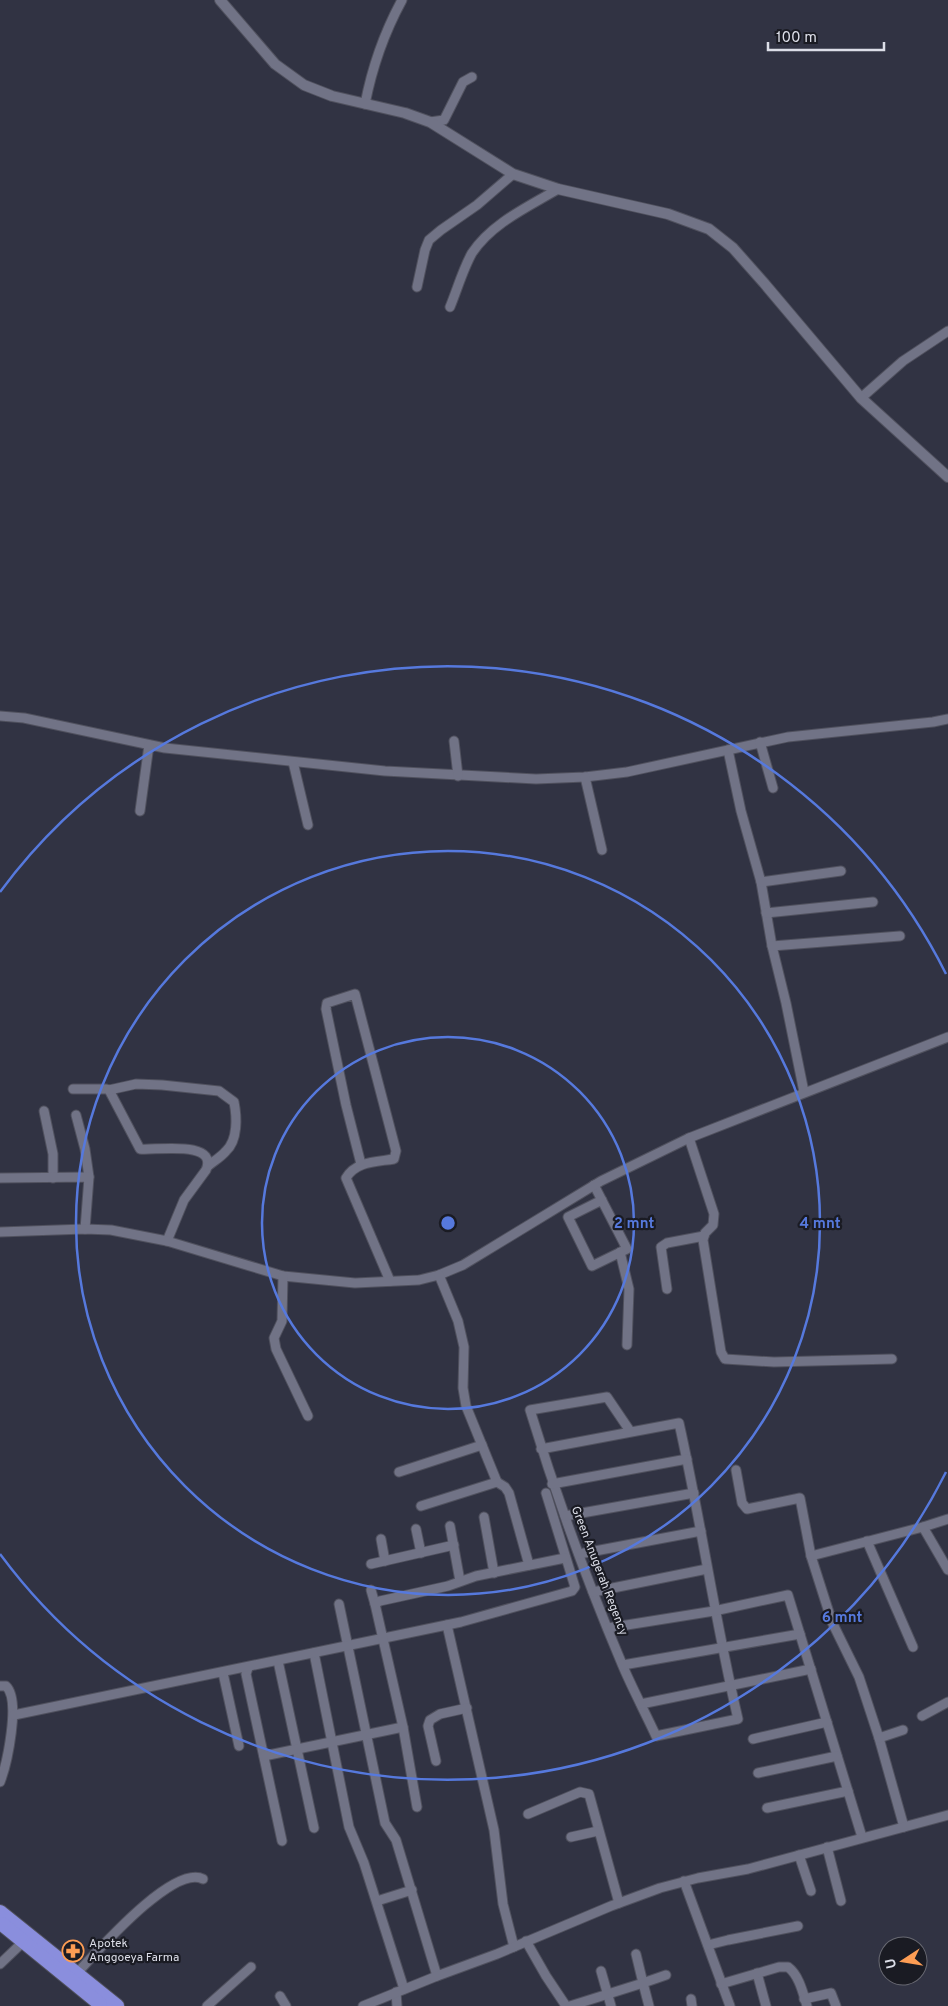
<svg xmlns="http://www.w3.org/2000/svg" width="948" height="2006" font-family="Overpass,sans-serif">
	<style>
		.lines { fill: none; stroke-linecap: round; stroke-linejoin: round }
		.minor-casing { stroke: #50515e; stroke-width: 11 }
		.tertiary-casing { stroke: #50515e; stroke-width: 12 }
		.trunk-casing { stroke: #50515e; stroke-width: 16 }
		.minor { stroke: #717386; stroke-width: 9 }
		.tertiary { stroke: #717386; stroke-width: 10 }
		.trunk { stroke: #8a8edd; stroke-width: 14 }
		.ring { fill: none; stroke: #5679dd; stroke-width: 2.5 }
		.labels { text-anchor: middle; dominant-baseline: central; stroke-width: 4.5; stroke-linejoin: round; paint-order: stroke }
		.street-label { font-size: 12px; fill: #dcdee8; stroke: #1a1b23 }
		.poi-label { font-size: 12px; fill: #dcdee8; stroke: #1a1b23; text-anchor: start }
		.centre { fill: #5679dd; stroke: #1a1b23; stroke-width: 2.5 }
		.ring-label { font-size: 15px; text-anchor: middle; font-weight: bold; fill: #5679dd; stroke: #1a1b23; stroke-width: 4.5; stroke-linejoin: round; paint-order: stroke }
	</style>
	<rect width="100%" height="100%" fill="#313343"/>
	<g class="lines">
		<g class="minor-casing">
			<g id="minor">
				<path d="M365,104c7,-36 19,-71 37,-104"/>
				<path d="M430,122l14,-2 19,-38 9,-5"/>
				<path d="M417,287l8,-37 4,-10 12,-10 36,-25 36,-31"/>
				<path d="M450,307c7,-17 13,-38 22,-54 20,-30 56,-46 86,-64"/>
				<path d="M861,398l42,-37 45,-30"/>
				<path d="M0,716l24,2 141,30 220,23 151,8 49,-2 42,-5 161,-35 145,-15 15,-3"/>
				<path d="M454,741l4,35"/>
				<path d="M760,742l13,46"/>
				<path d="M728,750l13,61 20,71 11,64 14,57 18,89"/>
				<path d="M293,762l15,63"/>
				<path d="M585,777l17,73"/>
				<path d="M140,811l9,-66"/>
				<path d="M761,882l80,-11"/>
				<path d="M766,913l107,-11"/>
				<path d="M772,946l128,-10"/>
				<path d="M73,1089h33l3,1 31,59c13,2 79,-10 66,21l-22,30 -17,41"/>
				<path d="M109,1090l27,-6 26,1 57,6 15,11c3,15 4,38 -8,49 -5,6 -12,10 -18,15"/>
				<path d="M44,1111l9,43v24"/>
				<path d="M76,1115l9,34 4,28"/>
				<path d="M689,1138l25,76 -1,11 -8,8 -2,7 18,112 4,7 49,3 118,-3"/>
				<path d="M361,1164l-15,-59 -20,-96 1,-6 28,-9 41,157 -2,8c-18,3 -38,2 -48,19l44,103"/>
				<path d="M0,1178l89,-1 -4,52"/>
				<path d="M594,1185l33,64 -35,17 -24,-49 34,-17"/>
				<path d="M0,1232l85,-3 26,1 56,11 116,35 72,7 64,-3 20,-5 24,-10 138,-84 88,-43 259,-101"/>
				<path d="M620,1252l9,37 -2,56"/>
				<path d="M283,1276l-1,45 -8,17 2,11 32,67"/>
				<path d="M667,1289l-6,-42 6,-4 37,-7"/>
				<path d="M541,1449l138,-26c22,98 36,198 59,296l-82,17c-11,-24 -24,-48 -34,-72 -35,-83 -66,-168 -92,-254l77,-13 23,34"/>
				<path d="M736,1470l6,33 5,6 53,-11 11,58 21,66 27,55 20,61 25,89"/>
				<path d="M399,1472l83,-27"/>
				<path d="M497,1482l8,5 4,6 20,72"/>
				<path d="M552,1484l135,-25"/>
				<path d="M421,1506l76,-24 -31,-76 -3,-18 1,-41 -6,-26 -19,-46"/>
				<path d="M565,1516l129,-23"/>
				<path d="M484,1517l10,56"/>
				<path d="M450,1526l10,55"/>
				<path d="M923,1527l25,-8"/>
				<path d="M416,1529l5,24"/>
				<path d="M381,1539l4,22"/>
				<path d="M867,1541l46,106"/>
				<path d="M579,1554l122,-23"/>
				<path d="M811,1556l112,-29 25,43"/>
				<path d="M371,1564l83,-19"/>
				<path d="M371,1590l4,14"/>
				<path d="M593,1592l114,-23"/>
				<path d="M339,1604l46,219 11,17 41,136"/>
				<path d="M447,1625l47,205 9,74 11,43"/>
				<path d="M608,1628l106,-17 74,-16 74,242"/>
				<path d="M314,1653l35,174 15,36 40,126"/>
				<path d="M278,1661l36,167"/>
				<path d="M623,1665l177,-31"/>
				<path d="M248,1668l-2,6 36,167"/>
				<path d="M223,1673l16,73"/>
				<path d="M0,1686h6c15,14 1,78 -6,96"/>
				<path d="M641,1704l170,-35"/>
				<path d="M14,1715l447,-93 111,-31 3,-4 -29,-94"/>
				<path d="M922,1716l26,-14"/>
				<path d="M879,1738l24,-8"/>
				<path d="M753,1739l74,-17"/>
				<path d="M264,1756l139,-29"/>
				<path d="M436,1761l-8,-35 2,-6 10,-6 27,-6"/>
				<path d="M758,1773l79,-17"/>
				<path d="M417,1807l-14,-80 -28,-123 5,-3 68,-15 28,-10 89,-18"/>
				<path d="M767,1808l81,-17"/>
				<path d="M528,1814l52,-22 9,2 30,109"/>
				<path d="M571,1837l27,-6"/>
				<path d="M827,1847l14,54"/>
				<path d="M799,1855l12,36"/>
				<path d="M684,1881l46,125"/>
				<path d="M377,1901l35,-11"/>
				<path d="M526,1941l20,35 20,30"/>
				<path d="M708,1945l20,-5 70,-14"/>
				<path d="M0,1964l23,-22"/>
				<path d="M601,1971l10,35"/>
				<path d="M77,1973c20,-21 96,-109 126,-94"/>
				<path d="M757,1973l9,33"/>
				<path d="M721,1984l58,-17h9c11,8 15,26 19,39"/>
				<path d="M396,1992l1,14"/>
				<path d="M280,1996l6,10"/>
				<path d="M691,1999l1,7"/>
				<path d="M804,1999l27,-6 5,13"/>
				<path d="M207,2006l44,-39"/>
				<path d="M363,2006l74,-30 60,-22 114,-48 49,-18 38,-10 50,-9 200,-54"/>
				<path d="M570,2006l73,-23 -7,-29"/>
				<path d="M649,2006l-6,-23 23,-8"/>
			</g>
		</g>
		<g class="tertiary-casing">
			<path id="tertiary" d="M220,0l55,64 29,21 28,11 73,17 25,9 83,52 45,15 110,25 41,15 24,19 31,35 97,115 87,79"/>
		</g>
		<g class="trunk-casing">
			<g id="trunk">
				<path d="M0,1912l117,94"/>
				<path d="M2,1924l98,80"/>
			</g>
		</g>
		<use href="#minor" class="minor"/>
		<use href="#tertiary" class="tertiary"/>
		<use href="#trunk" class="trunk"/>
	</g>
	<g class="ring">
		<circle cx="448" cy="1223" r="186"/>
		<circle cx="448" cy="1223" r="372"/>
		<path d="M946 1472A557 557 0 0 1 0 1554M0 892A557 557 0 0 1 946 974"/>
	</g>
	<defs>
		<g id="pharmacy-ring" transform="scale(1.125)"><circle r="9.5" fill="#1a1b23" stroke="#fd9d54" stroke-width="1.5"/><path d="M-2-6h4v4h4v4h-4v4h-4v-4h-4v-4h4Z" fill="#fd9d54"/></g>
	</defs>
	<g fill-rule="evenodd">
		<use href="#pharmacy-ring" x="73" y="1951"/>
	</g>
	<g class="labels">
		<g class="street-label">
			<text transform="translate(599 1571) rotate(69)">Green Anugerah Regency</text>
		</g>
		<g class="poi-label">
			<text x="89" y="1944">Apotek<tspan x="89" dy="14">Anggoeya Farma</tspan></text>
		</g>
	</g>
	<circle cx="448" cy="1223" r="8" class="centre"/>
	<g class="ring-label">
		<text x="634" y="1228">2 mnt</text>
		<text x="820" y="1228">4 mnt</text>
		<text x="842" y="1622">6 mnt</text>
	</g>
	<g transform="translate(903 1961) rotate(258)"><circle r="24" fill="#1a1b23" stroke="#686972"/>
	<path d="M0-4L9 19L0 12L-9 19Z" fill="#fd9d54"/>
	<text y="-8" font-size="14" font-weight="bold" text-anchor="middle" fill="#dcdee8">U</text>
	</g>
	<path d="M768 42v8h116v-8" fill="none" stroke="#dcdee8" stroke-width="2.5"/>
	<text x="776" y="42" font-size="15" fill="#dcdee8" stroke="#1a1b23" stroke-width="4" paint-order="stroke">100 m</text>
</svg>
